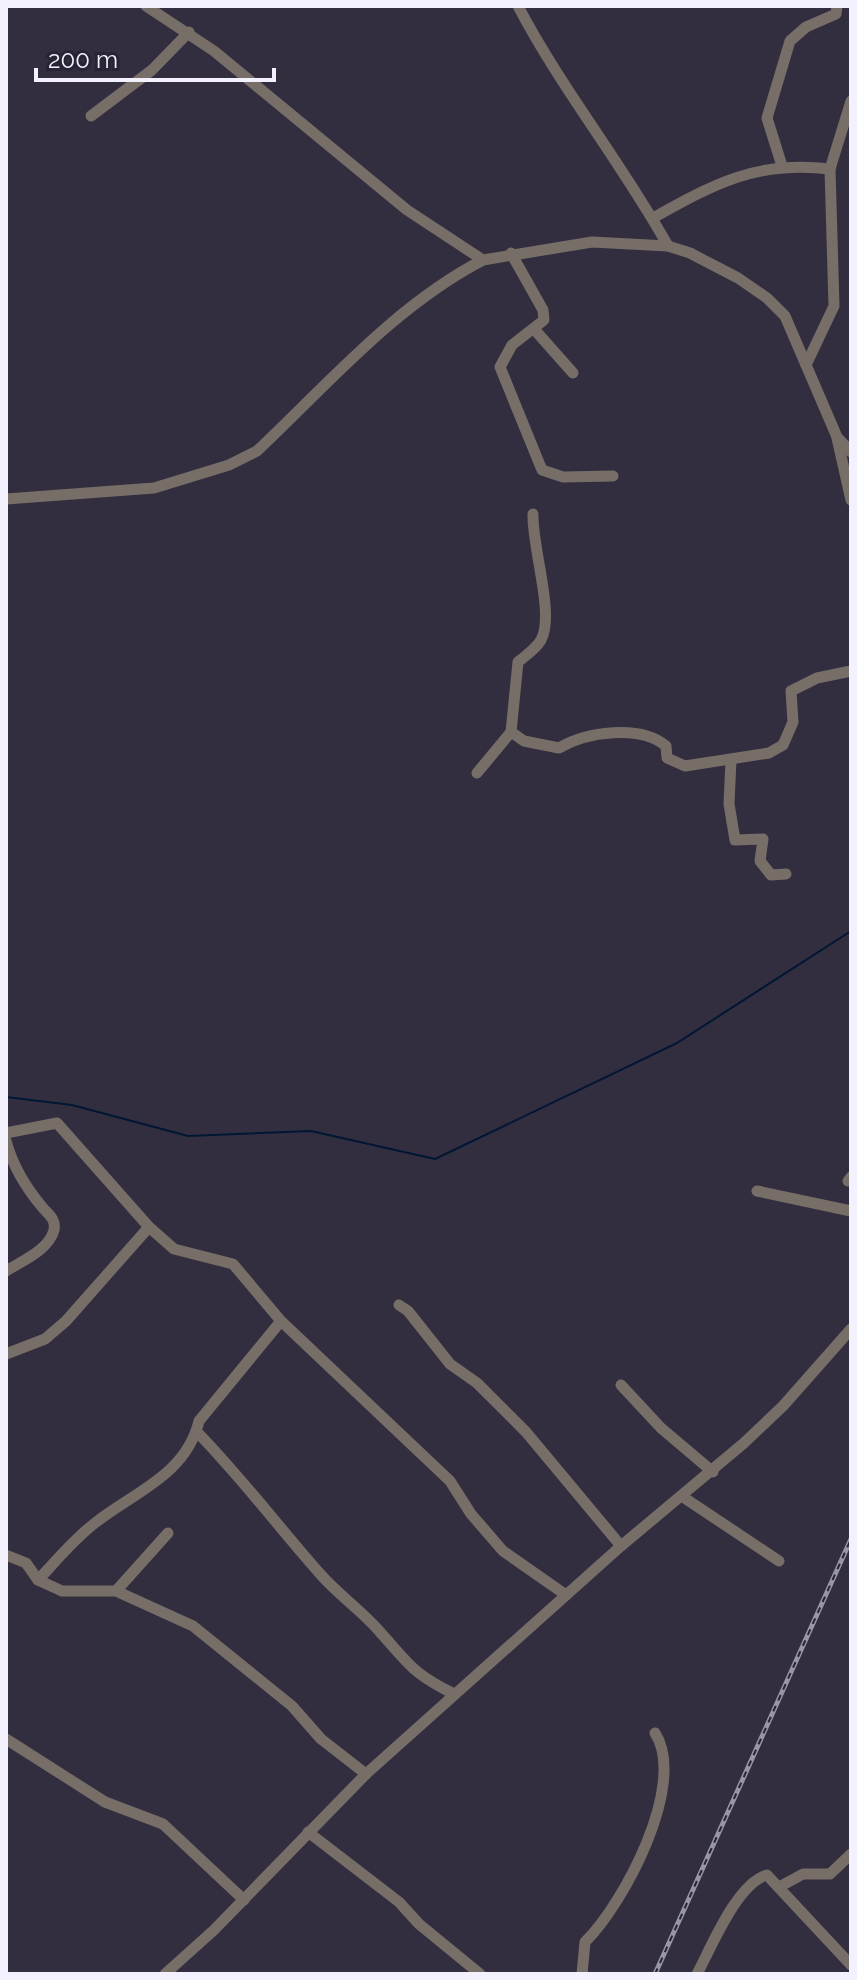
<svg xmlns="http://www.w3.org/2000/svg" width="857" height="1980" font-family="Raleway,sans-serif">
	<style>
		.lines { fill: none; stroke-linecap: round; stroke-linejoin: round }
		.stream { stroke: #001733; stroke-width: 2 }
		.minor { stroke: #766e67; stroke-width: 11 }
		.rail-casing { stroke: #9895a4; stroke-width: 5 }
		.rail { stroke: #282436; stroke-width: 2; stroke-dasharray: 6; stroke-linecap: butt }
	</style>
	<rect width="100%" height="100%" fill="#322e40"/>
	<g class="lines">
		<path class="stream" d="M6,1097l66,8 116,31 123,-5 124,28 242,-116 174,-112"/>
		<g class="minor">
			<path d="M146,6l68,45 193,159 76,50 109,-18 76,4 22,7 48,25 29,20 18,18 52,121 14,15"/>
			<path d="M518,6c44,84 104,157 150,240"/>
			<path d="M91,116l61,-46 37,-38"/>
			<path d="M782,166l-15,-48 23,-77 16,-14 30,-13 1,-8"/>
			<path d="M653,218c61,-34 104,-58 177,-49"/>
			<path d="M511,253l32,57 1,10 -32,25 -12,22 42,103 21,7 50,-1"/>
			<path d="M534,329l39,44"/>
			<path d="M806,365l28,-59 -4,-137 21,-68"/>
			<path d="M837,438l14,62"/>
			<path d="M6,499l148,-11 75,-23 28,-14c71,-67 139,-146 226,-191"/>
			<path d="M533,514c-1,34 22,101 8,126 -5,9 -16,16 -23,22l-7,70 13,9 35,7c27,-16 81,-24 107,-2l1,12 18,8 84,-13 14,-8 10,-23 -2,-31 26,-13 34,-7"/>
			<path d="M731,760l-2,44 6,36 28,-1 -3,22 11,14 15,-1"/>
			<path d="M477,773l34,-41"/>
			<path d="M6,1133l51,-10 92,104 25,22 59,15 48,57 169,160 21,33 32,37 63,44"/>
			<path d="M6,1141c7,26 20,47 37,67 6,7 13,11 11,22 -5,20 -32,31 -48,41"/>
			<path d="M848,1181l3,-4"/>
			<path d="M757,1191l94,20"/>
			<path d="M399,1305l9,6 42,53 27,19 49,49 95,114"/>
			<path d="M6,1354l39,-15 21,-18 83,-94"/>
			<path d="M621,1385l40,43 52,44"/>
			<path d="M197,1432c45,46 83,97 125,144 18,20 41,36 58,56 30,33 32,41 74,62"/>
			<path d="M683,1497l96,64"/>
			<path d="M6,1555l20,8 12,17 24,11h54l77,35 99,80 29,33 45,35"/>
			<path d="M38,1580c18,-19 36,-41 57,-57 39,-31 91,-48 104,-102l82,-100"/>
			<path d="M116,1591l52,-58"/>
			<path d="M6,1739l99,63 58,22 81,76"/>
			<path d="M308,1832l91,70 20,22 61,50"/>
			<path d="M779,1887l24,-13h27l21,-20"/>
			<path d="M165,1974l49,-44 152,-156 255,-228 123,-103 39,-37 68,-77"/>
			<path d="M582,1974l3,-32c38,-37 103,-158 70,-209"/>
			<path d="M697,1974c14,-26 40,-91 70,-99l84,90"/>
		</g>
		<g class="rail-casing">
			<path id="rail" d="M655,1974l196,-435"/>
		</g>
		<use href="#rail" class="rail"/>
	</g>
	<rect width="857" height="1980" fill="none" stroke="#f3f1fd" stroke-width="16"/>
	<path d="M36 68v12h238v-12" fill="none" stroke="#f3f1fd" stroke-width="4"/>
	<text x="48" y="68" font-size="24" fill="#f3f1fd" stroke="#282436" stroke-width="6" paint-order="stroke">200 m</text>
</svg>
